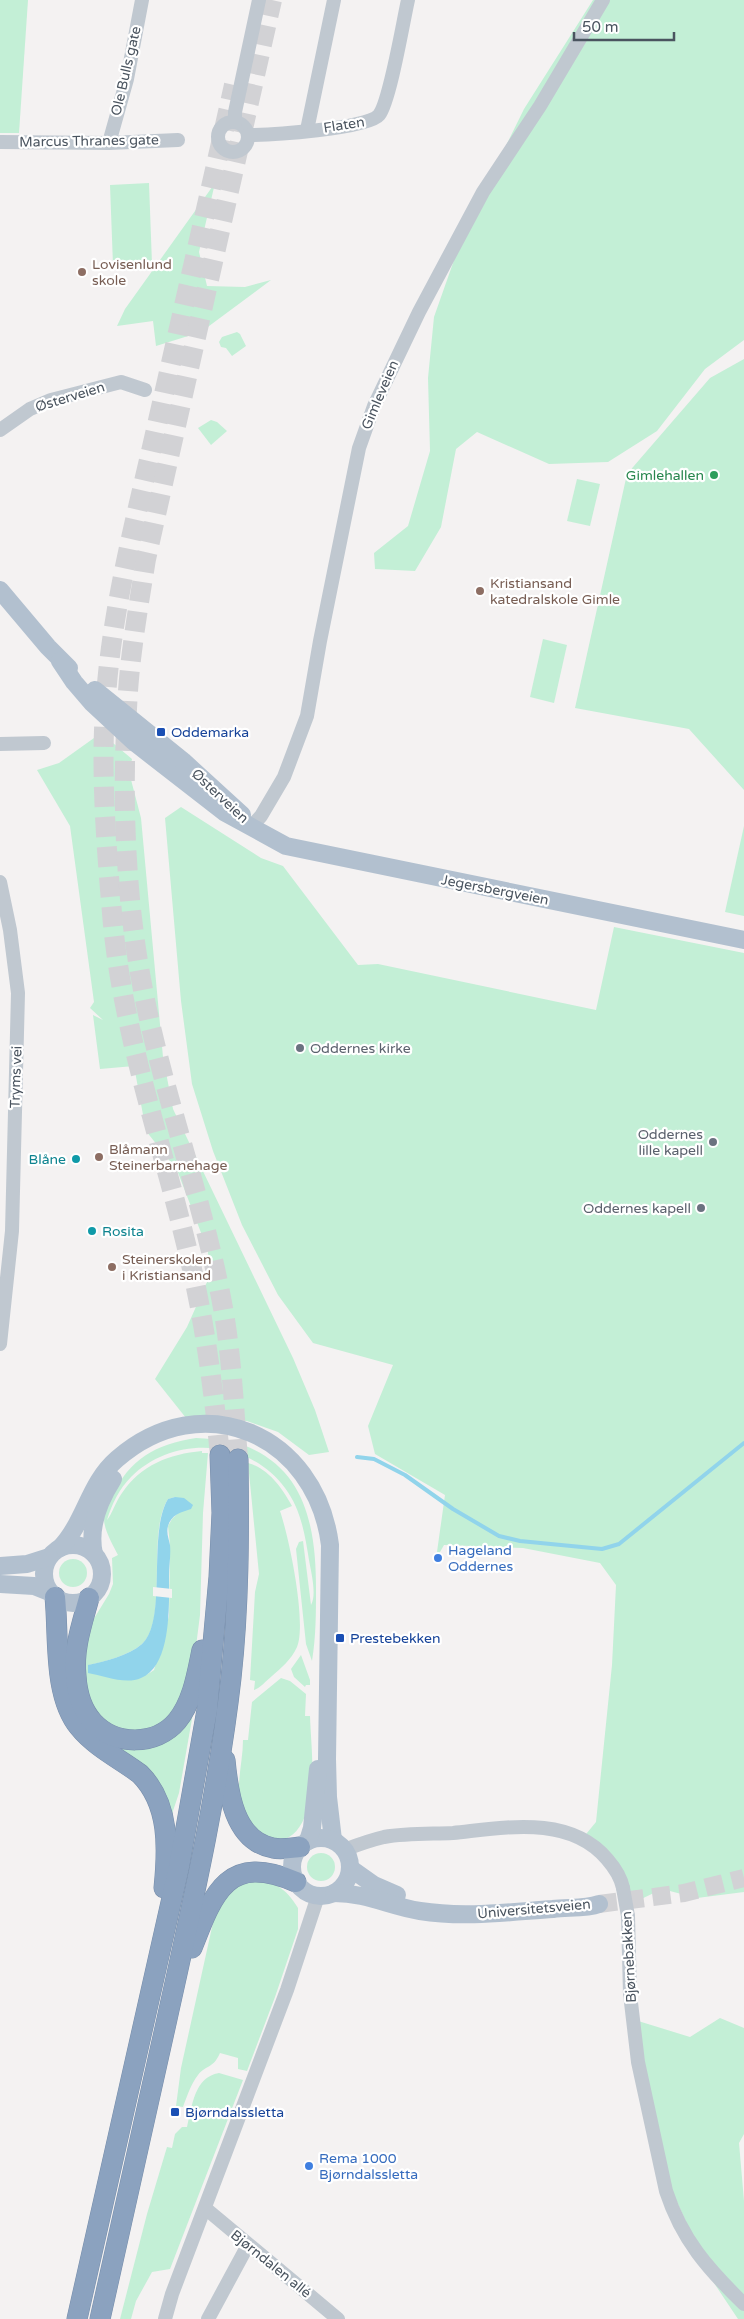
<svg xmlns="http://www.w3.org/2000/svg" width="744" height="2319" font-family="'Varela Round',sans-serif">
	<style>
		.green { fill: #c3efd6; fill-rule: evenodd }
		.water { fill: #91d4eb }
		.pier { fill: #f4f2f2 }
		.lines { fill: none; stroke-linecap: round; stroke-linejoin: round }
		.stream { stroke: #91d4eb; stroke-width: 4 }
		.major-tunnel { stroke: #d2d2d5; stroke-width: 18; stroke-dasharray: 18 9; stroke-linecap: butt }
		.highway-tunnel { stroke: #d2d2d5; stroke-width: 20; stroke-dasharray: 20 10; stroke-linecap: butt }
		.highway-casing { stroke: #768daa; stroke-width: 21 }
		.minor { stroke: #c0c8d0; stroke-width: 14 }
		.major { stroke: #b2c0cf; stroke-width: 18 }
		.highway { stroke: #8ba2bf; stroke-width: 20 }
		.minor-bridge { stroke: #c0c8d0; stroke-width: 14 }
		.education-dot { fill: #8d6e63; stroke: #fff; stroke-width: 2 }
		.leisure-dot { fill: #2e9e5b; stroke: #fff; stroke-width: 2 }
		.transit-dot { fill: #1a4fb4; stroke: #fff; stroke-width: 2 }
		.worship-dot { fill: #6b7280; stroke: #fff; stroke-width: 2 }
		.culture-dot { fill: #0f9aa8; stroke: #fff; stroke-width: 2 }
		.shop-dot { fill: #3f7fe0; stroke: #fff; stroke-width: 2 }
		.labels { text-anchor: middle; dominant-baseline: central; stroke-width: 4.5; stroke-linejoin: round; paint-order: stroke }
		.street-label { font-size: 14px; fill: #4a545f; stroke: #fff }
		.education-label { font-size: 14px; fill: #785e54; stroke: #fff; text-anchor: start }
		.leisure-label { font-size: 14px; fill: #27864d; stroke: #fff; text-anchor: end }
		.transit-label { font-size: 14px; fill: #164399; stroke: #fff; text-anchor: start }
		.worship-label { font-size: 14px; fill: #5b616d; stroke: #fff; text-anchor: end }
		.culture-label { font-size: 14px; fill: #0d838f; stroke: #fff; text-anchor: end }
		.shop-label { font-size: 14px; fill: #366cbe; stroke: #fff; text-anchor: start }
	</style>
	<rect width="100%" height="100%" fill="#f4f2f2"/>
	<g class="green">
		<path d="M0,0h28l-9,133h-19z"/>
		<path d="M593,0h151v340l-39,29 -48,62 -49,31 -59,2 -72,-32 -21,17 -15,78 -26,44 -40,-2 -1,-16 34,-27 22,-75 -2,-73 6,-61 31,-88 59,-120z"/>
		<path d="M149,183l3,81 -39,1 -3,-80z"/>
		<path d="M215,183l-16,69 8,34 38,1 26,-7 -70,52 -45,14 -3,-25 -36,5 8,-17z"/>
		<path d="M237,332l3,2 6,12 -14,10 -6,-8 -5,-1 -2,-5 3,-5z"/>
		<path d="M744,359v431l-55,-61 -114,-21 52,-234 83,-96z"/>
		<path d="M211,420l6,2 10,9 -16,14 -13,-17z"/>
		<path d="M577,479l23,5 -10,42 -23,-5z"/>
		<path d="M543,639l24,6 -13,58 -24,-6z"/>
		<path d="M101,733l31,26 -3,13 12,46 22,239 10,52 120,249 22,52 14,42 -20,3 -31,-23 -31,-11 -61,-3 -31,-39 32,-52 20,-45 1,-31 -31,-81 -31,-39 -12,-65 -34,3 -7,-54 10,5 -13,-12 4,-6 -24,-176 -33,-56 22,-7z"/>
		<path d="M181,807l80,51 22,8 75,99 20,-1 218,46 18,-83 130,26v939l-47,6 -35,-9 -31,15 -35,-53 -14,-12 14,-17 16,-157 4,-80 -16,-22 -77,-15 -79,-3 -8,14 9,-64 -70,-41 -7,-28 25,-61 -80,-22 -35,-48 -36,-70 -29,-74 -21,-67 -11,-83 -16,-183z"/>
		<path d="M744,826v90l-19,-4z"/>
		<path d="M196,1438c11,1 23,1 34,3 74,19 86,82 86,148 0,24 0,48 -4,72l-6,-17 -10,-95 3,-7 4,-1 8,64c6,-11 0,-33 -2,-45 -4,-25 -8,-51 -24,-72 -36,-49 -111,-54 -154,-11 -12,12 -19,27 -24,43 5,-6 9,-19 15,-27 19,-28 47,-39 80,-42v2h6l-5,60 -3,102 -6,47 -14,42 -17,21 -27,8 -29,-9 -15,-18 -9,-32 7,-49 19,-31 4,-10 -1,-26 6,-3c-5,-10 -14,-25 -14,-36 0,-8 5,-15 8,-22 17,-38 44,-53 84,-59zM175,1497l3,16 -6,6 -4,7 2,19 -1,71 -15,54c-23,16 -40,8 -66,2l1,-7c17,-4 39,-9 53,-21 27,-24 4,-110 26,-145z"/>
		<path d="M248,1463c20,5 35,26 44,43l-12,5c9,26 27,112 17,136 -6,13 -16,21 -25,29 -6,5 -12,12 -18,14l1,-9 -5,-1 5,-88 4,-18z"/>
		<circle cx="73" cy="1573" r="14"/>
		<path d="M301,1655l9,25v5h-4l-1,2 -11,-10 -3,-8z"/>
		<path d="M281,1678l9,3 16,13 -1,22h5c1,31 7,71 -5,100 -18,47 -63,16 -66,-22 -1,-18 4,-36 4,-54h5l4,-38z"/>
		<path d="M193,1713l-14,80 -8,24 -56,-68z"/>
		<circle cx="321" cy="1867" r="14"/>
		<path d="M247,1880c26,2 36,4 51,28v21l-23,68 -28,74 -9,-2v-11l-18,-5c-7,16 -13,11 -22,22 -7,9 -11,21 -15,32l-7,-1 5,-38 35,-159 7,-13z"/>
		<path d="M720,2018l24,10v106l-5,9 5,58v118h-6l-24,-36 -47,-103 -32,-160 55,17z"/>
		<path d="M219,2073l24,7 -73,189 -18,3 -16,29 -5,18h-11l27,-105 20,-67 5,1 3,-14 7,-7h5c5,-20 7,-50 32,-54z"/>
	</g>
	<path class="water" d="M175,1497l9,1 9,7 -2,4c-10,3 -20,6 -23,17 -2,7 1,13 2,19 1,10 -1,21 -1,31 0,28 3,89 -28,102 -15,7 -37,-2 -53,-5v-8c18,-4 40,-9 54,-21 26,-24 5,-110 26,-145z"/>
	<path class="pier" d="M153,1587l19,2v9l-19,-2z"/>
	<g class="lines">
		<path class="stream" d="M357,1457l17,2 31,16 48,34 46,27 21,5 82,8 17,-5 125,-101"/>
		<path class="major-tunnel" d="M599,1904l85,-11 60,-15"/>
		<g class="highway-tunnel">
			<path d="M220,1455c-7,-70 -16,-139 -33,-207 -27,-112 -66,-220 -75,-335 -6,-70 -12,-147 -6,-217 6,-84 27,-167 46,-249 27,-120 55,-241 82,-362"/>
			<path d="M238,1459c-4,-50 -6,-101 -15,-151 -20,-111 -62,-218 -82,-329 -16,-88 -19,-180 -14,-270 2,-50 11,-100 19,-150l126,-559"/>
		</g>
		<g class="highway-casing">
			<g id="highway">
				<path d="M55,1597c4,40 -2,98 24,130 16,20 41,32 61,47 30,30 28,75 24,114"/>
				<path d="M89,1598c-7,26 -16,51 -13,78 1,16 6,34 17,46 22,24 63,24 84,-1 16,-20 20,-47 25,-71"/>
				<path d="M225,1760c3,32 9,81 48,88 8,2 18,0 27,-1"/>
				<path d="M192,1948c22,-57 36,-95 104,-66"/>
				<path d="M77,2319l102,-452 28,-157 12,-133 3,-64 -2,-58"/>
				<path d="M100,2319c23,-100 44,-200 67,-300 25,-113 51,-226 64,-341 8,-73 8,-146 7,-219"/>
			</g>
		</g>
		<g class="minor">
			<circle cx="233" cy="137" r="15"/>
			<path d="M235,122v-10l24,-112"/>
			<path d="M307,130l27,-130"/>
			<path d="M248,135c21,0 120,-6 131,-20 11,-14 24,-93 29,-115"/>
			<path d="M0,142l109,1 69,-3"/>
			<path d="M109,143l18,-64 15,-79"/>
			<path d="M0,430l30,-21 21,-9 70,-18 24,8"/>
			<path d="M0,744l44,-1"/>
			<path d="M252,826l9,-10 23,-39 23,-61 13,-75 39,-193 15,-42 45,-94 64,-120 57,-86 63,-106"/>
			<path d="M0,882l10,48 8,63 -6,238 -12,113"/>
			<path d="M344,1850c13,-5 27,-10 40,-13 23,-4 46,-3 69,-4 50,-5 116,-19 154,26 7,8 14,19 16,29"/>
			<path d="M628,1916l2,78 8,68 28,129c16,49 42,78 78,113"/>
			<path d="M205,2208l133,111"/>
			<path d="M165,2319l7,-25 115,-304 31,-94"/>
			<path d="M208,2319l40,-74"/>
		</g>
		<g class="major">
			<path d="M0,590l48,57 21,21"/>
			<path d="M60,661l14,21 18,21 42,39 90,70 62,34 458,94"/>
			<path d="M95,690l88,71 59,54"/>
			<circle cx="73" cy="1574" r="29"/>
			<path d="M60,1548c25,-26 29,-65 57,-89 85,-74 199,-25 213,86l-3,214 1,38 5,43"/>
			<path d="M94,1554c-6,-27 5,-53 19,-75"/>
			<path d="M0,1566l27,-2 22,-7"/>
			<path d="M0,1584l34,2 15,6"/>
			<circle cx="321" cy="1867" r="29"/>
			<path d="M308,1841l4,-13 6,-59"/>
			<path d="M350,1868l24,17 23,10"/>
			<path d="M334,1893c33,0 55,13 86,18 44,7 89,1 133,-2 14,-2 32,0 46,-5"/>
		</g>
		<use href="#highway" class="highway"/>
		<path class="minor-bridge" d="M623,1888l5,28"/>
	</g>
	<g class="education-dot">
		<circle cx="82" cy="272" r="5"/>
		<circle cx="480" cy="591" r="5"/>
		<circle cx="99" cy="1157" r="5"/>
		<circle cx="112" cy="1267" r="5"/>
	</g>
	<circle class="leisure-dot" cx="714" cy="475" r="5"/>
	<g class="transit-dot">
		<rect x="156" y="727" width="10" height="10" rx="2.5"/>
		<rect x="335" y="1633" width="10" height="10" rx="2.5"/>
		<rect x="170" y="2107" width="10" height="10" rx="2.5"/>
	</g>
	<g class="worship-dot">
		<circle cx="300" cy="1048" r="5"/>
		<circle cx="713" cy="1142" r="5"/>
		<circle cx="701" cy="1208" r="5"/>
	</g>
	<g class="culture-dot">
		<circle cx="76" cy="1159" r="5"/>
		<circle cx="92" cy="1231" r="5"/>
	</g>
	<g class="shop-dot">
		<circle cx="438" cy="1558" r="5"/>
		<circle cx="309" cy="2166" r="5"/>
	</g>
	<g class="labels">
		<g class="street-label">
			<text transform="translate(126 71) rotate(-77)">Ole Bulls gate</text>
			<text transform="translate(344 125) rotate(-9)">Flaten</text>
			<text transform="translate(89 141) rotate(-1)">Marcus Thranes gate</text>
			<text transform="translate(380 395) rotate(-67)">Gimleveien</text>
			<text transform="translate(70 397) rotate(-17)">Østerveien</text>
			<text transform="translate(220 796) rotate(43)">Østerveien</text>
			<text transform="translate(495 890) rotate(11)">Jegersbergveien</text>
			<text transform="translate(16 1077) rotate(-88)">Tryms vei</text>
			<text transform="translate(534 1909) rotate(-5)">Universitetsveien</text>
			<text transform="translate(629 1957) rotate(-93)">Bjørnebakken</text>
			<text transform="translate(271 2264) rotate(39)">Bjørndalen allé</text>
		</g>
		<g class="education-label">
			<text x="92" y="264">Lovisenlund<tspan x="92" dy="16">skole</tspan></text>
			<text x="490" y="583">Kristiansand<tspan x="490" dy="16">katedralskole Gimle</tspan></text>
			<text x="109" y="1149">Blåmann<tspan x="109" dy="16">Steinerbarnehage</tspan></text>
			<text x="122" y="1259">Steinerskolen<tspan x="122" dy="16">i Kristiansand</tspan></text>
		</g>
		<g class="leisure-label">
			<text x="704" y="475">Gimlehallen</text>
		</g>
		<g class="transit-label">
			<text x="171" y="732">Oddemarka</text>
			<text x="350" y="1638">Prestebekken</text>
			<text x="185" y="2112">Bjørndalssletta</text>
		</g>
		<g class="worship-label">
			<text x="310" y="1048" text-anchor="start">Oddernes kirke</text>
			<text x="703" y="1134">Oddernes<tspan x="703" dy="16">lille kapell</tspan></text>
			<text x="691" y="1208">Oddernes kapell</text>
		</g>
		<g class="culture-label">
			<text x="66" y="1159">Blåne</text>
			<text x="102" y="1231" text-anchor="start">Rosita</text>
		</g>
		<g class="shop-label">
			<text x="448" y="1550">Hageland<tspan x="448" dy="16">Oddernes</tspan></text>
			<text x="319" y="2158">Rema 1000<tspan x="319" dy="16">Bjørndalssletta</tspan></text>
		</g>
	</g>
	<path d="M574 32v8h100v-8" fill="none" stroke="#4a545f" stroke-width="2.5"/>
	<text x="582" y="32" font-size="15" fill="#4a545f" stroke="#ffffff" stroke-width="4" paint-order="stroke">50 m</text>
</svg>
